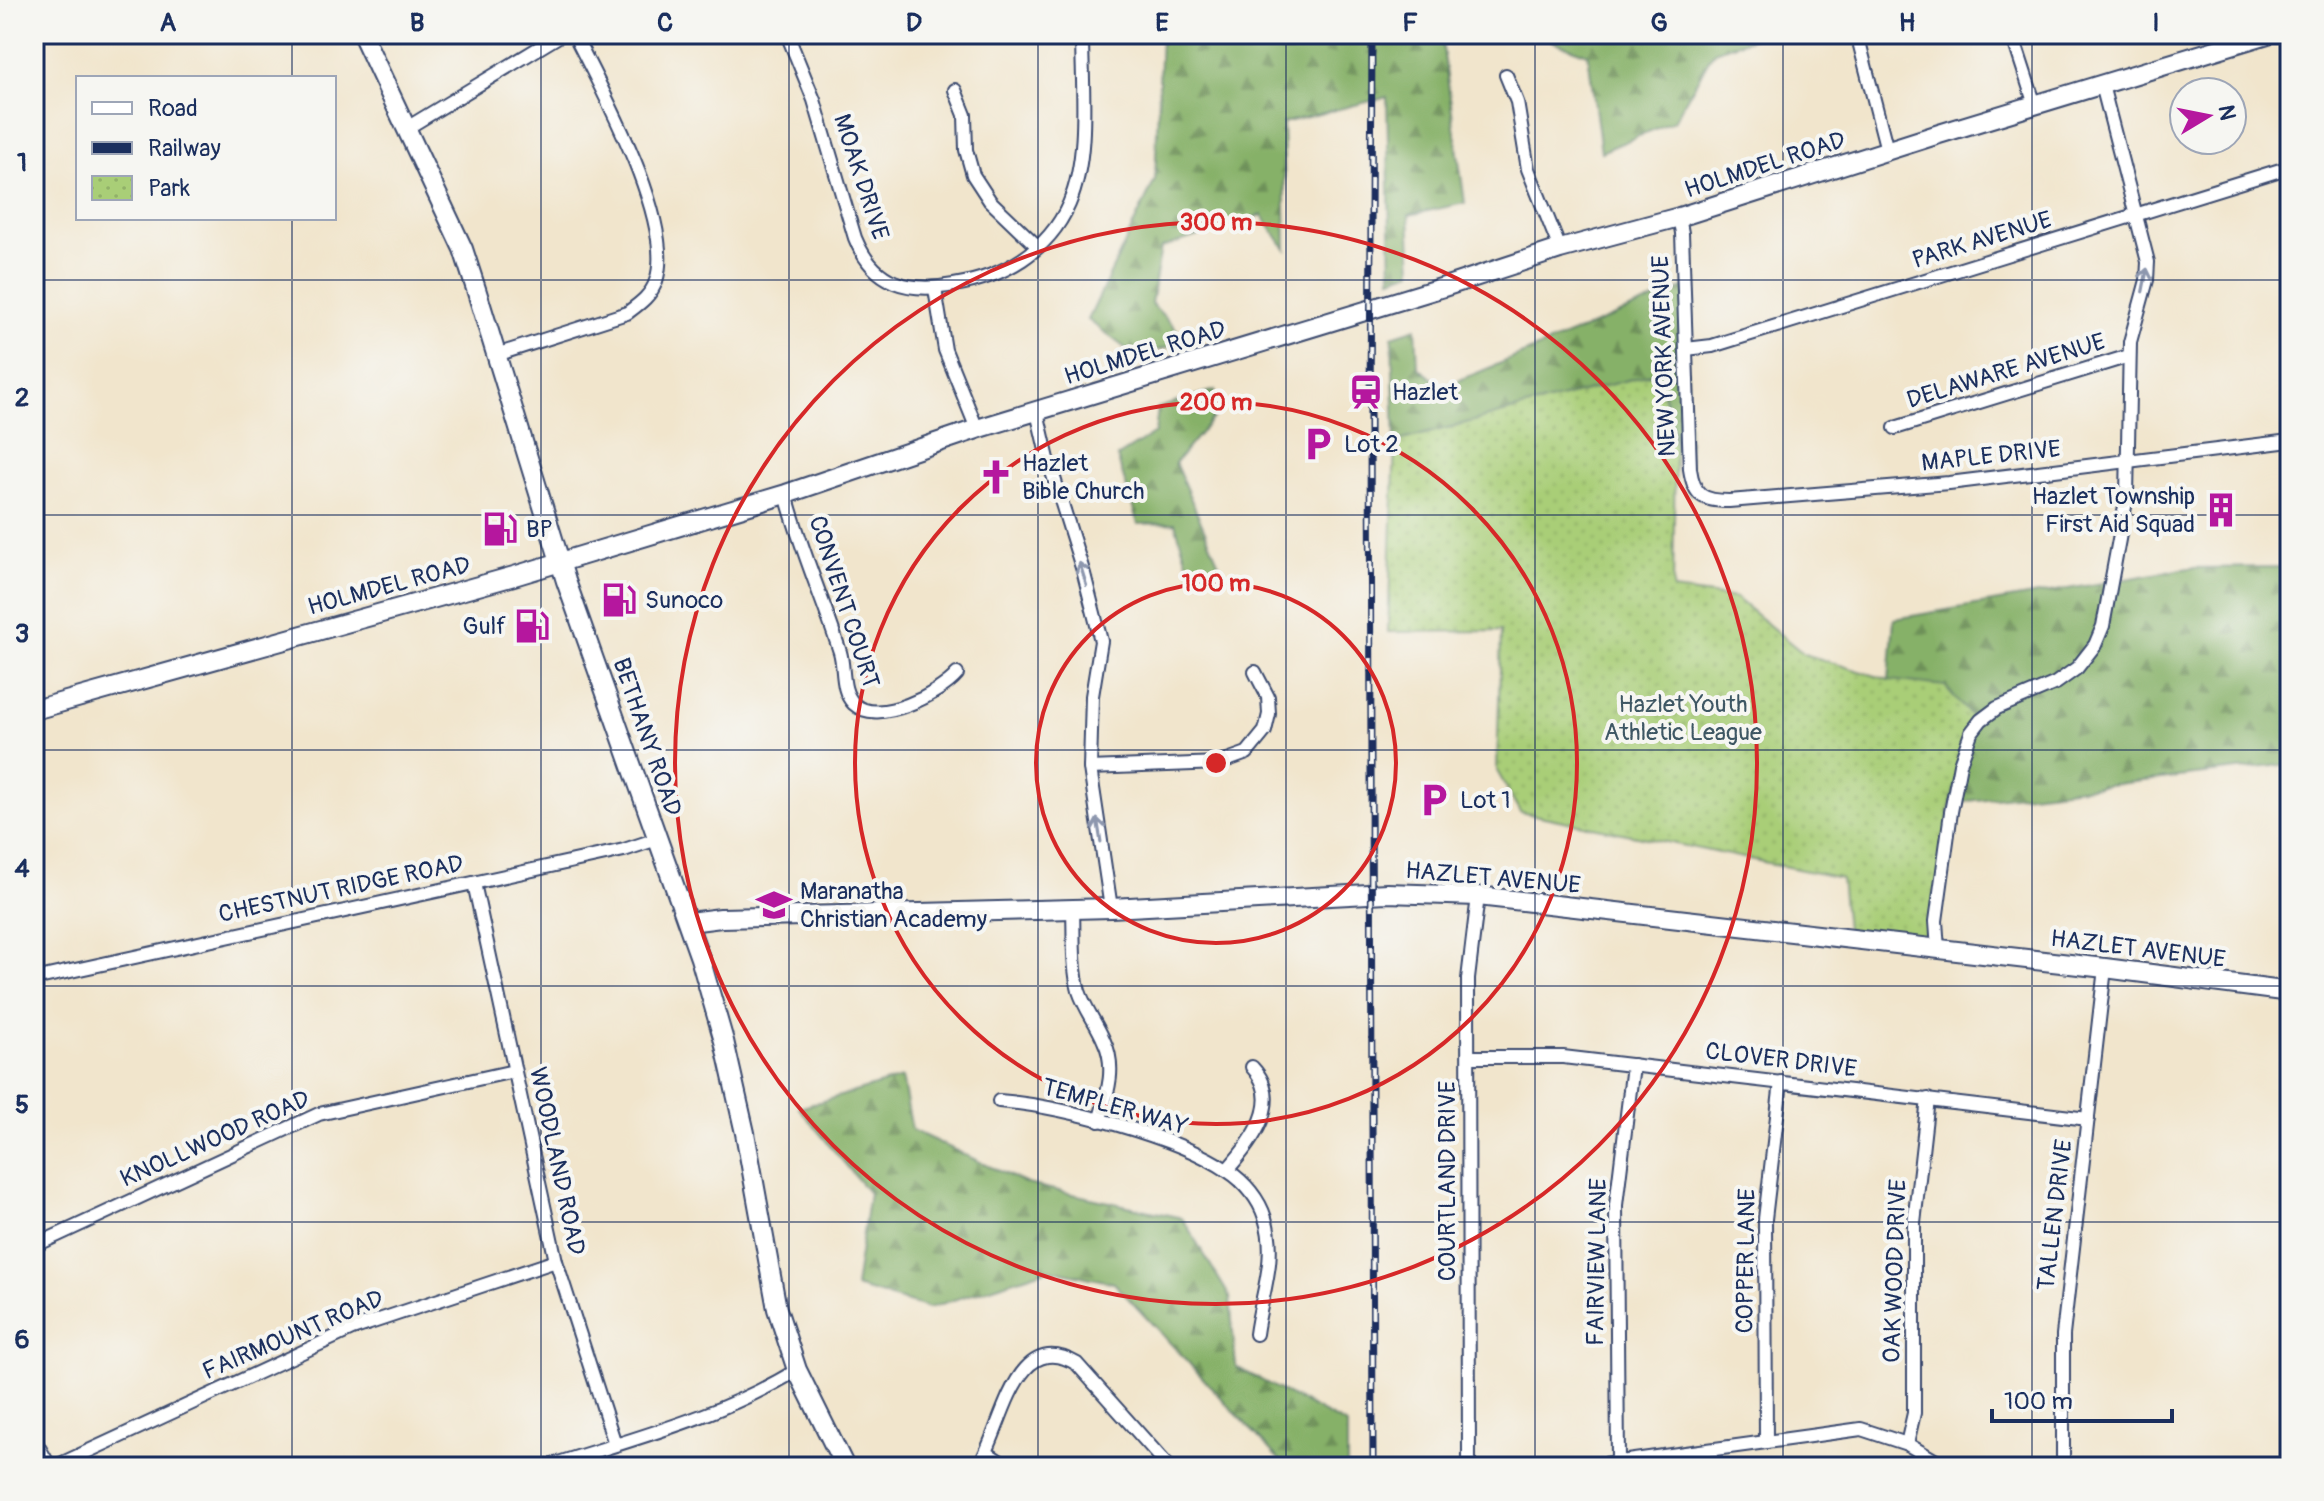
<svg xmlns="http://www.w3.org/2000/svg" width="2324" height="1501" font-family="Pangolin,sans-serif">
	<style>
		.forest { fill: url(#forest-firs); stroke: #507063; stroke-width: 2 }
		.park { fill: url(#park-dots); stroke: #627e6a; stroke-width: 2 }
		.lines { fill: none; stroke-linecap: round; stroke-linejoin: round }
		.street-casing { stroke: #3b4a6e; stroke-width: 16 }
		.secondary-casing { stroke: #3b4a6e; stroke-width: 22 }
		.street { stroke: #fff; stroke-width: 12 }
		.secondary { stroke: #fff; stroke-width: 18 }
		.rail-casing { stroke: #1b2f5e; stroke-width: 7 }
		.rail { stroke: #f6f6f2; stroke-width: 4; stroke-dasharray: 12; stroke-linecap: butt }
		.oneway { stroke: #8d97ae }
		.grid { fill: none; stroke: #1b2f5e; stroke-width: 2; stroke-opacity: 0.55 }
		.ring { fill: none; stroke: #d62828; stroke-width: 4 }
		.labels { text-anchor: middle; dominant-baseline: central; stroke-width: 8; stroke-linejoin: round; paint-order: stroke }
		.street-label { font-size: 24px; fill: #1b2f5e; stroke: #f6f6f2 }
		.poi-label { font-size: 24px; fill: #1b2f5e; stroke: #f6f6f2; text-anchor: start }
		.park-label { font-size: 24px; fill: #3e5764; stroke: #f6f6f2 }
		.centre { fill: #d62828; stroke: #f6f6f2; stroke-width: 4 }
		.ring-label { font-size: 24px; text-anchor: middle; font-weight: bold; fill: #d62828; stroke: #f6f6f2; stroke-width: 8; stroke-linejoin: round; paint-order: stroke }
		.neatline { fill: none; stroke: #1b2f5e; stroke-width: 3 }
		.grid-label { font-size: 26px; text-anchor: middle; font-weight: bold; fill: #1b2f5e }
	</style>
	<defs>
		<pattern id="forest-firs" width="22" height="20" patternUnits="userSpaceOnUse" patternTransform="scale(2)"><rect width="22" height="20" fill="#86b168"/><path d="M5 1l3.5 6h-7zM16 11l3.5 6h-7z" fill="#6d9059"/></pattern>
		<pattern id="park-dots" width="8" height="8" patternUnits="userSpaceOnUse" patternTransform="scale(2)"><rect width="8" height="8" fill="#a9ce77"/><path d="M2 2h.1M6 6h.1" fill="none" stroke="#91b169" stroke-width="1.8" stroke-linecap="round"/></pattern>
	</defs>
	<rect width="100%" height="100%" fill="#f6f6f2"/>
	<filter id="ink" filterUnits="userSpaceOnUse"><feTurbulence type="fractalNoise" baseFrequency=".0125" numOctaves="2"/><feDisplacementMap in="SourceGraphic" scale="16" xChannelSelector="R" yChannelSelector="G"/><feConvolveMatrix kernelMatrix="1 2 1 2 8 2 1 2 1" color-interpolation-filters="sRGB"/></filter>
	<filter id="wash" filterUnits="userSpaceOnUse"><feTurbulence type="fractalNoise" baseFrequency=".006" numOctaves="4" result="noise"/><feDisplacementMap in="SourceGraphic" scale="32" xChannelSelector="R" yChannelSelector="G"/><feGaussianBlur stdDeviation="1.8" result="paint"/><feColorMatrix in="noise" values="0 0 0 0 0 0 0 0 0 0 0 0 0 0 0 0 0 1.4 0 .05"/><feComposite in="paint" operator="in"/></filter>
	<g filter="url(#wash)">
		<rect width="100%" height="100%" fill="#f1e5cc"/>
		<g class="forest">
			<path d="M1161,34h280l24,169 -56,12 3,56 -21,7 -4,-181 -104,26 3,126 -24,-34 -101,33 -10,55 37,38 -51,16 -49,-37 67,-140z"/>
			<path d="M1552,34h213l-51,17 -40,70 -73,31 -13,-98 -36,-13z"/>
			<path d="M1685,287l5,208 -32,-123 -263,70 -3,-106 24,-8 2,39 25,20z"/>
			<path d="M1215,390l4,21 -44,52 49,112 -31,6 -18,-58 -37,1 -21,-67 38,-24 3,-25z"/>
			<path d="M2290,567v197l-339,39 -62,-123 5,-61 295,-51z"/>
			<path d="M902,1078l10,52 115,54 155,34 48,79 6,70 111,58v42h-61l-172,-184 -65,-14 -120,39 -74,-21 14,-94 -70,-85z"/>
		</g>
		<path class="park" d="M1658,372l17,75 -2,143 63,8 68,56 85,26 56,6 26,30 -20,87 -12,98 -13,38 -80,-10 -5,-51 -321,-66 -23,-41 4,-140 -113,1 7,-190z"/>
	</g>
	<g filter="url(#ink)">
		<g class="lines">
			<g class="street-casing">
				<g id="street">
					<path d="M787,34l27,66 41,138c19,47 53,55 99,47 49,-8 94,-33 115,-81 21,-49 13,-117 13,-170"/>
					<path d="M1857,34l30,116"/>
					<path d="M2012,34l23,71"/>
					<path d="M1506,75l11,27 11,67 32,80"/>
					<path d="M955,90l10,25 1,35 7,25 17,26 47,45"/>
					<path d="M407,128l155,-94"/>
					<path d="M1679,217l3,16 8,236c4,27 13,32 39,32l220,-18 341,-42"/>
					<path d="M935,289l10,61 32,79"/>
					<path d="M1686,349l26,-3 578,-179"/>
					<path d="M496,355l131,-42c12,-9 24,-17 29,-32 20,-58 -55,-193 -82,-247"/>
					<path d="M1037,412l11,47 36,115 17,67 -9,55 -2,72 21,140"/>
					<path d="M1895,428l234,-72"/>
					<path d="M786,494c14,54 37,105 54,158 5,17 0,38 14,52 23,22 86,-10 103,-30"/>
					<path d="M1090,768l129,-5 28,-10 18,-22 4,-17 -1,-17 -13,-25"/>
					<path d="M474,883l82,378 59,183"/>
					<path d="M1073,909c1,26 -1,56 6,82 6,18 18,33 25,50 13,27 3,54 -5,80"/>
					<path d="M1938,949l-2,-28 15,-109 9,-48 11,-31 10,-13 16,-12 59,-25 21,-15 18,-23 8,-19 24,-130 3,-154 17,-62 1,-18 -46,-177"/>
					<path d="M34,979l590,-129 33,-11"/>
					<path d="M1469,1057h94l525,62"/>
					<path d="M999,1101c62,5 178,35 229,70 17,11 31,28 37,47 13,40 -4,77 -9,116"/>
					<path d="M1227,1170c24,-27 58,-69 25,-103"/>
					<path d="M34,1246l285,-132 195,-43"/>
					<path d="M34,1439l16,28"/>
					<path d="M1766,1442l-1,-223 16,-137"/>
					<path d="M1907,1444l7,-31v-190l14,-124"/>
					<path d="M987,1453l21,14"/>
					<path d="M1618,1461l-2,-256 17,-140"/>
					<path d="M54,1467l298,-138 204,-68"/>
					<path d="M546,1467c85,-28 175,-50 251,-97"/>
					<path d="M978,1467c25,-36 35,-141 99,-103l92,103"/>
					<path d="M1469,1467l-1,-488 10,-83"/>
					<path d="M1583,1467l278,-38 46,15 39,23"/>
					<path d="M2063,1467v-132l42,-367"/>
				</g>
			</g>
			<g class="secondary-casing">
				<g id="secondary">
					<path d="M362,34l101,215 13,40 90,292 134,377 24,83 21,92 32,176 20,61 48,97"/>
					<path d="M34,710l480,-134 272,-82 191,-65 467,-142 116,-38 119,-32 260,-83 329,-100"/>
					<path d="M689,922l32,-4 390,-10 276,-15 91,3 627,72 185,24"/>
				</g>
			</g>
			<use href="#street" class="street"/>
			<use href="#secondary" class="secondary"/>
			<g class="rail-casing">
				<path id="rail" d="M1372,34l-2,379 3,1054"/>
			</g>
			<use href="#rail" class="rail"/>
		</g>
		<defs><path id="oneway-shaft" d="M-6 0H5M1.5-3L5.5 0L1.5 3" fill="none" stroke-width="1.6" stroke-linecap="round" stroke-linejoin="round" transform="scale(2)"/></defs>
		<g class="oneway">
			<use href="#oneway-shaft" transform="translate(2145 280) rotate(-79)"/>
			<use href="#oneway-shaft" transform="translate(1083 574) rotate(-107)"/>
			<use href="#oneway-shaft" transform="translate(1099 830) rotate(-99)"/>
		</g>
	</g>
	<path class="grid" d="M292,34v44M541,34v1433M789,34v1433M1038,34v1433M1286,34v1433M1535,34v1433M1783,34v1433M2032,34v1433M292,218v1249M34,280h2256M34,515h2256M34,750h2256M34,986h2256M34,1222h2256"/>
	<g class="ring">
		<circle cx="1216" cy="763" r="180"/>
		<circle cx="1216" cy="763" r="361"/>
		<circle cx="1216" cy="763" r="541"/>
	</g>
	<defs>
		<g id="station-bare" transform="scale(2.76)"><path d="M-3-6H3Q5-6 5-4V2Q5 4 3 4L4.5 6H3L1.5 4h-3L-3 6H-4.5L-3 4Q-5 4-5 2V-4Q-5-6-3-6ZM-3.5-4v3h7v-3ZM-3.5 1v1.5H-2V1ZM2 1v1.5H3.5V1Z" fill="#b5179e" stroke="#f6f6f2" stroke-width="2.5" paint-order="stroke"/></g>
		<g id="parking-bare" transform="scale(2.76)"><path d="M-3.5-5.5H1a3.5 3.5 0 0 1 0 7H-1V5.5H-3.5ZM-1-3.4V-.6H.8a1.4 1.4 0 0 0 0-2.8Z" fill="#b5179e" stroke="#f6f6f2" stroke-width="2.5" paint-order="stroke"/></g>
		<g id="church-bare" transform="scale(2.76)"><path d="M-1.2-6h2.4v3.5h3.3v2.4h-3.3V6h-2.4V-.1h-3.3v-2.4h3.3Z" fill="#b5179e" stroke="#f6f6f2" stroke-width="2.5" paint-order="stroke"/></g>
		<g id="building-bare" transform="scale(2.76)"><path d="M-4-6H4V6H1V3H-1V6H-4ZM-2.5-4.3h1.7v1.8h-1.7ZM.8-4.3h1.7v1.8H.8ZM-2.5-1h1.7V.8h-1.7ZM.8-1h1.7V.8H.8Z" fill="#b5179e" stroke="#f6f6f2" stroke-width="2.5" paint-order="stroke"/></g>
		<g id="fuel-bare" transform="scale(2.76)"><path d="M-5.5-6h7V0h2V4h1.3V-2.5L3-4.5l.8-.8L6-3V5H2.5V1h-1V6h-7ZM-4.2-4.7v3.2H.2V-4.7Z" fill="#b5179e" stroke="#f6f6f2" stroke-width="2.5" paint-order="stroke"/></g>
		<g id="school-bare" transform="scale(2.76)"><path d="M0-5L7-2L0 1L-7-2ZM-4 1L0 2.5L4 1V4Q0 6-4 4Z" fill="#b5179e" stroke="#f6f6f2" stroke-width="2.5" paint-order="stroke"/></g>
	</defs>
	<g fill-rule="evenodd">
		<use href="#station-bare" x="1366" y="392"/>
		<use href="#parking-bare" x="1318" y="444"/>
		<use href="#church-bare" x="996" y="477"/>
		<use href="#building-bare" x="2221" y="510"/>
		<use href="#fuel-bare" x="500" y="529"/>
		<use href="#fuel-bare" x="619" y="600"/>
		<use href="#fuel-bare" x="532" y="626"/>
		<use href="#parking-bare" x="1434" y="800"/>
		<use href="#school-bare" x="774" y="905"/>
	</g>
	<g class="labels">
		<g class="street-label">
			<text transform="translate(1765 165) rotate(-18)">HOLMDEL ROAD</text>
			<text transform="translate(861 177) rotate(72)">MOAK DRIVE</text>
			<text transform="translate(1982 240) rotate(-17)">PARK AVENUE</text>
			<text transform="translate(1145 353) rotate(-17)">HOLMDEL ROAD</text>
			<text transform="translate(1664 356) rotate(-92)">NEW YORK AVENUE</text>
			<text transform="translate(2006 371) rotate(-17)">DELAWARE AVENUE</text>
			<text transform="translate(1991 456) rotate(-6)">MAPLE DRIVE</text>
			<text transform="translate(389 586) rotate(-15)">HOLMDEL ROAD</text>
			<text transform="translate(844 602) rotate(72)">CONVENT COURT</text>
			<text transform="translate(647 737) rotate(71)">BETHANY ROAD</text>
			<text transform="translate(1493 878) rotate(5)">HAZLET AVENUE</text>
			<text transform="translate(341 889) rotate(-12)">CHESTNUT RIDGE ROAD</text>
			<text transform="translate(2138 949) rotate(7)">HAZLET AVENUE</text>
			<text transform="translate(1781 1060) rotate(7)">CLOVER DRIVE</text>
			<text transform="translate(1115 1107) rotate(16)">TEMPLER WAY</text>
			<text transform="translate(215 1139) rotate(-24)">KNOLLWOOD ROAD</text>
			<text transform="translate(557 1161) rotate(78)">WOODLAND ROAD</text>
			<text transform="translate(1447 1181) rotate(-90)">COURTLAND DRIVE</text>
			<text transform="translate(2055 1215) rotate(-83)">TALLEN DRIVE</text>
			<text transform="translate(1746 1261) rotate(-89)">COPPER LANE</text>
			<text transform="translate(1597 1262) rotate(-89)">FAIRVIEW LANE</text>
			<text transform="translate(1895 1271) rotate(-88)">OAK WOOD DRIVE</text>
			<text transform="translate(293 1335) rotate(-23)">FAIRMOUNT ROAD</text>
		</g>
		<g class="poi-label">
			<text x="1392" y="392">Hazlet</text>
			<text x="1344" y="444">Lot 2</text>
			<text x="1022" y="463">Hazlet<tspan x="1022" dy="28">Bible Church</tspan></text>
			<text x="2195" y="496" text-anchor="end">Hazlet Township<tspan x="2195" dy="28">First Aid Squad</tspan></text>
			<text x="526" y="529">BP</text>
			<text x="645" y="600">Sunoco</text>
			<text x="506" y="626" text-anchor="end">Gulf</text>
			<text x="1460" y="800">Lot 1</text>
			<text x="800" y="891">Maranatha<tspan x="800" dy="28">Christian Academy</tspan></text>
		</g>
		<g class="park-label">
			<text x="1683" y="704">Hazlet Youth<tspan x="1683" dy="28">Athletic League</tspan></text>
		</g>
	</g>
	<circle cx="1216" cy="763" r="12" class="centre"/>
	<g class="ring-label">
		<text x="1216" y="230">300 m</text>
		<text x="1216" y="410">200 m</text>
		<text x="1216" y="591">100 m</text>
	</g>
	<rect width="2324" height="1501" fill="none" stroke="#f6f6f2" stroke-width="88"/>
	<rect x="76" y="76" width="260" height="144" fill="#f6f6f2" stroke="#9ea6b7" stroke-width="2"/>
	<rect x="92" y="102" width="40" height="12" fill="#ffffff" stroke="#9ea6b7" stroke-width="2"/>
	<text x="148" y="116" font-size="24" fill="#1b2f5e">Road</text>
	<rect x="92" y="142" width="40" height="12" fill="#1b2f5e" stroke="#9ea6b7" stroke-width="2"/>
	<text x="148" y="156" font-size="24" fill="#1b2f5e">Railway</text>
	<rect x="92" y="176" width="40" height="24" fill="url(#park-dots)" stroke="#9ea6b7" stroke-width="2"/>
	<text x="148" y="196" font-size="24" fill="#1b2f5e">Park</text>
	<g transform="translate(2208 116) rotate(80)"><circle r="38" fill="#f6f6f2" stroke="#9ea6b7" stroke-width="2"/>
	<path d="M0-6L14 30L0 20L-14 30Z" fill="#b5179e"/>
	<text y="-12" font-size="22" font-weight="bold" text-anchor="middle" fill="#1b2f5e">N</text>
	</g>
	<path d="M1992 1409v12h180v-12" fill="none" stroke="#1b2f5e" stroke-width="4"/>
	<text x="2004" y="1409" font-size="24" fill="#1b2f5e" stroke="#f6f6f2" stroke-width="6" paint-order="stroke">100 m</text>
	<rect x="44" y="44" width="2236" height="1413" class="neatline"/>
	<g class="grid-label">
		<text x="168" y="31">A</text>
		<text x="417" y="31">B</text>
		<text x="665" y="31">C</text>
		<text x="914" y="31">D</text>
		<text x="1162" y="31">E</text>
		<text x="1410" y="31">F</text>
		<text x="1659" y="31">G</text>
		<text x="1907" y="31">H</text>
		<text x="2156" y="31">I</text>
		<text x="22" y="171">1</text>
		<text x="22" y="406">2</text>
		<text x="22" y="642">3</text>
		<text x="22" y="877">4</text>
		<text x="22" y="1113">5</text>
		<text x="22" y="1348">6</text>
	</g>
</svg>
